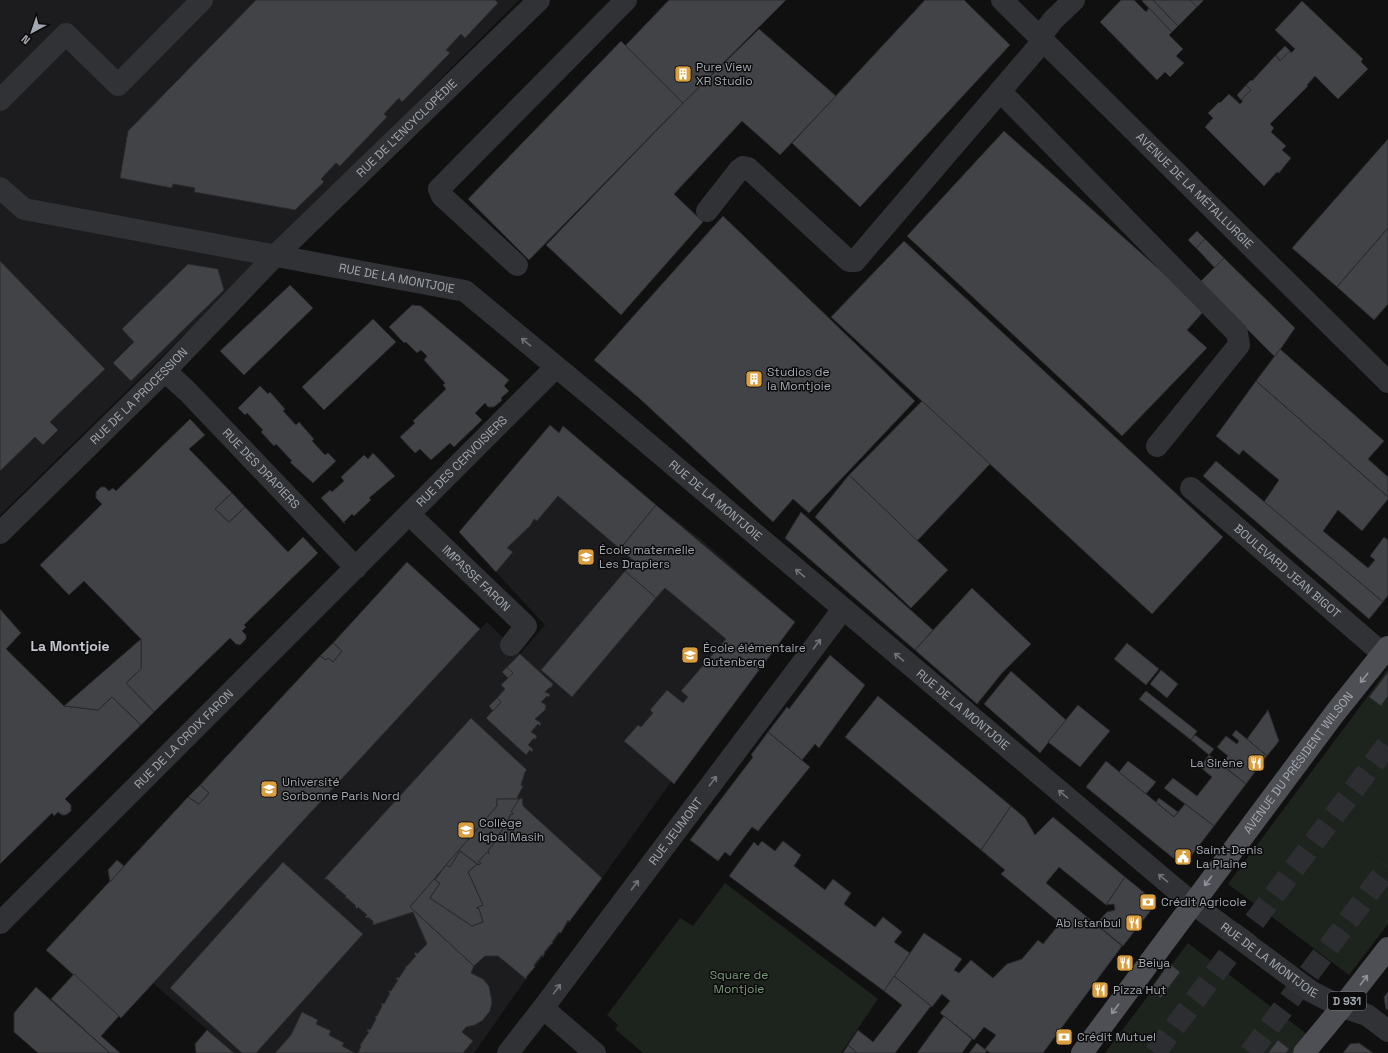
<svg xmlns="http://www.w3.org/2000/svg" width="1388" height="1053" font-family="'Space Grotesk',sans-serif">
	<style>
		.built { fill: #1c1c1e }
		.green { fill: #1d231d }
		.building { fill: #424346; stroke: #2a2a2d }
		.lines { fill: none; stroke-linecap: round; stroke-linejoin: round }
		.highway-tunnel { stroke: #2d2e31; stroke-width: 22; stroke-dasharray: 22 11; stroke-linecap: butt }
		.minor { stroke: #313235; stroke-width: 22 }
		.major { stroke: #4e4f54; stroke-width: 22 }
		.oneway { stroke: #707379 }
		.oneway2 { stroke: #8e9299 }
		.labels { text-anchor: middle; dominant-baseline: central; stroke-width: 3; stroke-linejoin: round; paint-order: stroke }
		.shield { fill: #0b0b0c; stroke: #75797f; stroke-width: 1 }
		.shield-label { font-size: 11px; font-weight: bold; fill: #a3a8b0 }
		.poi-label { font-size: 12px; fill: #a3a8b0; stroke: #0b0b0c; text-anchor: start }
		.street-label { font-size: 12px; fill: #a3a8b0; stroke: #0b0b0c }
		.park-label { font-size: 12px; fill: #7c997c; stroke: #0b0b0c }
		.quarter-label { font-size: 14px; font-weight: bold; fill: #c3c6cd; stroke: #0b0b0c }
	</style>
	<rect width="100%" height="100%" fill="#101011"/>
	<g class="built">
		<path d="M0,0h519l-285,286 -234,229z"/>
		<path d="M550,425l9,7 4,-6 93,79 47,36 92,81 -17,24 -104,138 -3,-2 -69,96 -76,101 -52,74h-240l-81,-70 -32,35 -47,-44 268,-323 -9,-8 74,-81 73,67 7,-7 33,32 25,-29 -86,-93z"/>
	</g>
	<g class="green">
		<path d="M1388,669v255l-39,51 -121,-91z"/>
		<path d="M725,883l153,116 -37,54h-198l-28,-24 3,-4 -11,-10 73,-97 13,8z"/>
		<path d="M1188,943l120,92 -13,18h-190z"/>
	</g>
	<g class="building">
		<path d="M256,0h239l3,3 -33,35 -4,-4 -15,16 4,3 -48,49 -3,-4 -15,16 3,3 -47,49 -4,-3 -15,16 3,3 -29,28 -101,-18 1,-4 -22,-4 -1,4 -52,-10 8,-47z"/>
		<path d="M669,0h117l-103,103 -58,-57z"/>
		<path d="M925,0h39l46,45 -150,162 -68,-64z"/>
		<path d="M1121,0h13l12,12 3,-4 23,24 -3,3 14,14 -7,7 8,7 -14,14 -5,-5 -8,8 -57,-58z"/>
		<path d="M1143,0h10l25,26 -6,6 -30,-31z"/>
		<path d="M1153,0h37l7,7 -19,19z"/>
		<path d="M1190,0h13v1l-6,6z"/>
		<path d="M1302,1l61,58 -2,3 7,7 -30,30 -23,-23 -8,9 1,1 -38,38 4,4 -3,4 15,14 -4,4 9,8 -12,15 -2,-1 -13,14 -59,-59 8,-9 -5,-5 11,-11 1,1 9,-9 11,10 3,-3 -2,-1 10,-10 -5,-5 5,-5 1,1 24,-26 4,6 10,-10 1,2 4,-4 -20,-19z"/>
		<path d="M759,29l77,67 -56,59 -38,-34 -68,73 29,28 -82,93 -75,-70 137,-142z"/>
		<path d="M621,41l62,62 -154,157 -61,-61z"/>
		<path d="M1285,46l5,5 -10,10 -4,-6z"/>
		<path d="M1246,85l5,5 -10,10 -4,-5z"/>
		<path d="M1004,131l201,179 -18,20 20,18 -85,88 -215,-200z"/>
		<path d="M1388,139v89l-51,59 -45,-39z"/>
		<path d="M723,216l192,185 -106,112 -16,-14 -20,23 -134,-124 -45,-38z"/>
		<path d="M1388,228v76l-14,16 -37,-33z"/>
		<path d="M1197,231l8,8 -9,9 -8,-8z"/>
		<path d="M1205,239l19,19 -9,10 -19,-20z"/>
		<path d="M904,241l319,296 -71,77 -321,-297z"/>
		<path d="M1224,258l71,70 -20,29 -75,-75z"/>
		<path d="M0,261l105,108 -55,53 8,8 -15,15 -8,-8 -35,34z"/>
		<path d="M188,264l30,5 6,21 -93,91 -18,-18 21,-21 -12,-13z"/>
		<path d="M290,285l23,23 -69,67 -24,-24z"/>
		<path d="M412,305l9,1 88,74 -5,6 5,5 -8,7 1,2 -8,7h-6l-3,-4 -10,10 7,7 -28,27 -4,-4 -19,17 -11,-11 -5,4 -15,-16 15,-14 -2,-2 33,-32 -3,-4 2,-2 -21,-23 3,-4 -6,-6 -4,3 -11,-11 -2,1 -15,-16z"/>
		<path d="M373,319l23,23 -72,68 -22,-23z"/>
		<path d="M1280,349l104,92 -16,18 20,18v20l-132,-116z"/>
		<path d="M1256,381l132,116v2l-26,32 -24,-21 -15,21 45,37 7,-8 -5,-4 14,-19 4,3v55l-5,7 -119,-100 15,-22 -36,-30 -4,5 -23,-19z"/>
		<path d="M260,386l8,8 2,-2 15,17 -2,2 13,14 3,-3 15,17 -2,2 13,14 3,-2 8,8 -23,22 -21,-19 -2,-2 2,-1 -16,-17 -2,2 -13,-14 2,-2 -16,-17 -2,2 -7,-7z"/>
		<path d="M922,401l68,63 -73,77 -68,-66z"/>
		<path d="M190,419l15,16 -16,14 43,44 -17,16 14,13 16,-15 43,45 15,-15 15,16 -74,72 2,2 -4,4 4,4v4l-6,6 -4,-1 -6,-6 -76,74 -28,-29 15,-14v-30l-57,-58 -15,14 -29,-30 62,-61 -6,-6v-6l5,-5h4l4,4 4,-3 3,3z"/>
		<path d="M550,425l9,8 4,-7 93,79 -36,44 -62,-53 -21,25 -3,-2 -4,7 -23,22 6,4 -17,20 -37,-40z"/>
		<path d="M373,453l22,23 -26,22 2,2 -17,16 -2,-2 -8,8 1,2 -24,-26 9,-8 2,2 12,-11 -3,-4 23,-22 4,4z"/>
		<path d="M1216,461l167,141 -14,17 -166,-143z"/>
		<path d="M849,475l99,95 -37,38 -96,-91z"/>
		<path d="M232,493l13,14 -16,15 -14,-13z"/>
		<path d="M656,505l139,117 -121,162 -50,-43 14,-16 3,2 12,-14 -3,-3 17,-20 16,13 5,-6 -7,-6 45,-52 -61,-51 -9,10 -31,-27 9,-10 -14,-12z"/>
		<path d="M801,512l132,118 -18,20 -130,-112z"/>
		<path d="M407,562l73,67 -359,389 -75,-68 142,-153 11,7 10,-11 -9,-8 120,-129 6,4 2,-2 5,4 9,-11 -9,-8z"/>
		<path d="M625,571l31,27 -84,99 -31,-27z"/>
		<path d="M972,588l59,56 -29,29 -25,31 -62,-54z"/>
		<path d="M0,609l21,24 -15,16 58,57 34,4 14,-13 29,28 -76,74 6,6v6l-5,4h-4l-4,-3 -4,4 -2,-3 -52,51z"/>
		<path d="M141,639v30l-15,14 28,29 -13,13 -29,-28 -14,13 -34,-4z"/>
		<path d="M333,643l9,8 -9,11 -5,-4 -2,2 -6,-4z"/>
		<path d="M1127,643l32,26 -13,16 -32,-26z"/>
		<path d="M520,654l33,30 -2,4 -1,-1 -5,5 5,2 -1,3 -2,-1 -6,6 5,3 -1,5 -10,9 6,4 -1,3 -2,-2 -7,8 6,4 -2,4 -1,-2 -6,7 5,4 -1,3 -2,-2 -4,5 -40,-37 15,-16 -4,-4 8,-9 -4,-4 12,-12 -6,-6z"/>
		<path d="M830,655l35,30 -46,63 -4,-4 -13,16 -34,-28 19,-25 2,2z"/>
		<path d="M507,667l6,6 -5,5 -6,-6z"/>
		<path d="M1161,670l17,14 -11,14 -17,-14z"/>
		<path d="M1011,671l55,49 -26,33 -56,-49z"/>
		<path d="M1388,672v24l-7,10 -12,-9z"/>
		<path d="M1146,691l51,40 -6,9 -52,-41z"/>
		<path d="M878,696l133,110 -30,44 -136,-113z"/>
		<path d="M497,698l4,4 -8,9 -4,-5z"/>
		<path d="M1078,705l32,26 -30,36 -32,-25z"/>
		<path d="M1268,710l11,31 -12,15 -20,-17z"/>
		<path d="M471,718l56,52 -2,2 -4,13 2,1 -6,12 2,1h-22v7l-87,101 64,59 -3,7 12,6 6,7 3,16 -2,9 -7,9 -8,5 -9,2 -4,5 11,9 -10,12h-105l3,-7 -1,-1 9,-13 -2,-1 1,-2 2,1 6,-11 -1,-3h2l5,-10 -1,-3 3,1 6,-11 -2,-2h3l7,-11 -2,-1 1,-2 2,1 7,-11 -1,-1h2l9,-10 -2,-2 2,-2 1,2 10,-10 -14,-32 -40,13v-4l-5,-4 -1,1 -2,-1 2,-2 -9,-8 -1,2 -2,-2 1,-1 -9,-8h-2l1,-2 -9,-8h-3l2,-1 -9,-8h-3z"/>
		<path d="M1236,730l31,26 -21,28 -25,-20 7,-8 -11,-9 9,-11 11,8 2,-3 -7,-6z"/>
		<path d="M768,732l42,35 -52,64 -6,-4 -22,29 -5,-4 -7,9 -28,-21 63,-83 -2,-2z"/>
		<path d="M1195,735l19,14 -5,6 -18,-15z"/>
		<path d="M1209,755l37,29 -32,42 -50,-38 9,-10 24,18 15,-19 -12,-10z"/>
		<path d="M1106,761l68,56 11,-13 29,22 -23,30 -18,2 -87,-71z"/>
		<path d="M1128,761l28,21 -10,12 -27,-22z"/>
		<path d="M200,785l9,8 -10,11 -11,-7z"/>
		<path d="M522,798l1,8 79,72 -33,44 -1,-2 -7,13 -2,-1 -7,10 1,2h-2l-6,7 -2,6 -1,-2 -8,10 1,2 -9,10 1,1 -1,1 -28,-23h-13l-11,10 -64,-59 30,-35 -5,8 5,3 -10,15 42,28 11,-4 -4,-13 -3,-1 7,-3 -15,-33 9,-8 2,1 2,-2 -3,-1 9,-10 2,2 -1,-3 7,-10 2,1 1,-1 -2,-2 8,-12 2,1 -1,-3 6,-11 1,1 1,-2 -2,-1 6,-12z"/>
		<path d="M1159,798l19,14 -4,5 -18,-15z"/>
		<path d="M497,799h22l-8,13 2,1 -1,2 -1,-1 -6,11 1,3 -2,-1 -8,12 2,2 -1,1 -2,-1 -7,10 1,3 -2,-2 -9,10 3,1 -2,2 -19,-14 -10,16 -4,-2 51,-59z"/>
		<path d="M1011,806l14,12 10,17 18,-18 72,60 -19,28 -47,-38 -13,16 76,63 -79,107h-53l-5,-4 11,-14 -12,-8 -10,13 -34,-27 10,-12 -8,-7 -10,13 -38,-31 30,-43 38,26 -8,11 5,3 12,-13 22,18 14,-14 15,-5 16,-19 5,4 17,-21 -59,-49 4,-4 -24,-20z"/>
		<path d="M762,841l13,10 8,-10 18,14 -7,11 31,24 8,-11 18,14 -7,11 31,23 8,-10 19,15 -8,10 16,11 -26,38 -155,-115 25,-34 4,4z"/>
		<path d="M460,851l17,13 -9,8 15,33 -7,3 3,1 4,13 -11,4 -42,-28 10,-15 -5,-3 11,-15 4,2z"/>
		<path d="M117,860l7,6 -14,16 -2,-12z"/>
		<path d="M283,862l80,72 -107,119h-14l-72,-65z"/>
		<path d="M1125,877l27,22v10l-29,37 -27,-22 11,-12 8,-2 -1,-6 -8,1z"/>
		<path d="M1169,963l11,9 -19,26 -11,-8z"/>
		<path d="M74,974l45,42 -18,20 19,17h-10l-59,-54z"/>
		<path d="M894,976l37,30 -36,47h-38l-9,-8 10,-15 15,12 29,-37 -18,-14z"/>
		<path d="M36,987l74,66h-72l-24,-21v-19z"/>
		<path d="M1388,992v18l-2,-1 -2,-12z"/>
		<path d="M302,1012l16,8 -2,4 15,7 -2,4 15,8 -2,3 13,7h-80l16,-18z"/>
		<path d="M944,1016l28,23 -10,14h-45z"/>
		<path d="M207,1030l27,23h-38l-1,-9z"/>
		<path d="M1278,1040l11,9 -3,4h-18z"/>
		<path d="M977,1043l10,8 -2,2h-16z"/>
		<path d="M1359,1043l14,10h-30l7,-9z"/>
		<path d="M848,1045l9,8h-14z"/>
	</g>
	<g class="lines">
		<g class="highway-tunnel">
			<path d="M1155,1053l233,-309"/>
			<path d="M1250,1053l138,-186"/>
		</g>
		<g class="minor">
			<path id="s1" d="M1002,0l386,382"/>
			<path d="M1040,37l13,-17 21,-20"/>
			<path d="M1000,91l237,242 2,12 -82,101"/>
			<path d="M0,100l66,-66 52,51 84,-85"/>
			<path id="s2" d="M0,188l24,21 441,82 129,107 598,505 120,89 30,15 25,8 21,16"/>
			<path d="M707,211l32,-41 4,-3 5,1 101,93h6l188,-220"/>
			<path d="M517,265l-75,-69 -3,-7 187,-189"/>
			<path id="s3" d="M165,371l22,20 169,177"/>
			<path id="s4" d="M1191,488l192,166"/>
			<path id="s5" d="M409,514l117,112 -15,19"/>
			<path id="s6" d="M0,533l165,-162 110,-115 264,-256"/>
			<path id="s7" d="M0,923l556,-556"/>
			<path d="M543,1008l52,45"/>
			<path id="s8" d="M508,1053l35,-45 300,-399"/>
		</g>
		<g class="major">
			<path id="s9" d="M1082,1053l253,-340 53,-66"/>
			<path d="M1304,1053l38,-46 46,-59"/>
		</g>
	</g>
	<defs><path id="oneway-shaft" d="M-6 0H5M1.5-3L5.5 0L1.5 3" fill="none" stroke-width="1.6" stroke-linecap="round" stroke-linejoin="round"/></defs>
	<g class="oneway">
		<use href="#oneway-shaft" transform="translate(526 342) rotate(-140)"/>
		<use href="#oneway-shaft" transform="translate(800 573) rotate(-140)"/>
		<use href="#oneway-shaft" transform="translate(817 644) rotate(-53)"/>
		<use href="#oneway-shaft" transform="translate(899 657) rotate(-140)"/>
		<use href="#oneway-shaft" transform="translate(713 781) rotate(-53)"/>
		<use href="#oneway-shaft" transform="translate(1063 794) rotate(-140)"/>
		<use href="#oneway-shaft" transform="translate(1163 878) rotate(-140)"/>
		<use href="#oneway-shaft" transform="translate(635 885) rotate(-53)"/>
		<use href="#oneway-shaft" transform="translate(557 989) rotate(-54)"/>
	</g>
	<g class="oneway2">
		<use href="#oneway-shaft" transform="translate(1364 678) rotate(129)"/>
		<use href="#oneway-shaft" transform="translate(1208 881) rotate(127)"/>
		<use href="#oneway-shaft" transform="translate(1364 980) rotate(-53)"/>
		<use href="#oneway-shaft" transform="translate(1115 1009) rotate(127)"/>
	</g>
	<defs>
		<g id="building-square" transform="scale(0.9)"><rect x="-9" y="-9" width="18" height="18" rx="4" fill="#da9e3f" stroke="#0b0b0c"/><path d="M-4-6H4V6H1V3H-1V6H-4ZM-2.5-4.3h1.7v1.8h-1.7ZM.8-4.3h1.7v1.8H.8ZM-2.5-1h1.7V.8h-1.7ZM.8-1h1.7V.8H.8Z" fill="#fff"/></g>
		<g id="school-square" transform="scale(0.9)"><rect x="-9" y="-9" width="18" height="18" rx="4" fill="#da9e3f" stroke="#0b0b0c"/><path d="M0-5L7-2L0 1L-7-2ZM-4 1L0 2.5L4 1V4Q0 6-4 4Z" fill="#fff"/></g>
		<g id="restaurant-square" transform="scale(0.9)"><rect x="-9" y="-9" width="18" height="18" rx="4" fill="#da9e3f" stroke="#0b0b0c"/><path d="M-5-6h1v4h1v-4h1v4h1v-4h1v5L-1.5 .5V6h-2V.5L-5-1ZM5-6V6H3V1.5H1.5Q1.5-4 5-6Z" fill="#fff"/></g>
		<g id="university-square" transform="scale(0.9)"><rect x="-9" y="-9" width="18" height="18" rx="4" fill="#da9e3f" stroke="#0b0b0c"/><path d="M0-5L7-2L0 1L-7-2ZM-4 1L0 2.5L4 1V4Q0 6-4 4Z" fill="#fff"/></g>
		<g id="civic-square" transform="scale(0.9)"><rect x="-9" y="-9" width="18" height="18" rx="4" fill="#da9e3f" stroke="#0b0b0c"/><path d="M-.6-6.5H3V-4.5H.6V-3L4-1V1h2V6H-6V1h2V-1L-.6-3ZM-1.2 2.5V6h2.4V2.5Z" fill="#fff"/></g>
		<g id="bank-square" transform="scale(0.9)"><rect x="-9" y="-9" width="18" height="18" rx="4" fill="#da9e3f" stroke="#0b0b0c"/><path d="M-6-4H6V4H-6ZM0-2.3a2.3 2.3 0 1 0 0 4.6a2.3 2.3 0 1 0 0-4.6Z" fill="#fff"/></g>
	</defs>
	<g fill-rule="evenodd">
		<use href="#building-square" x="683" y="74"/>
		<use href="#building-square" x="754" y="379"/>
		<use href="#school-square" x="586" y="557"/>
		<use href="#school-square" x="690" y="655"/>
		<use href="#restaurant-square" x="1256" y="763"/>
		<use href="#university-square" x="269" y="789"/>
		<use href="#school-square" x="466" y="830"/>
		<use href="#civic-square" x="1183" y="857"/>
		<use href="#bank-square" x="1148" y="902"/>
		<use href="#restaurant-square" x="1134" y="923"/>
		<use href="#restaurant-square" x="1125" y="963"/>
		<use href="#restaurant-square" x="1100" y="990"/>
		<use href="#bank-square" x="1064" y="1037"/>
	</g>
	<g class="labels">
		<rect class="shield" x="1328" y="992" width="38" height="18" rx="3"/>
		<g class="shield-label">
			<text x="1347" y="1001">D 931</text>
		</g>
		<g class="poi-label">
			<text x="696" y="67">Pure View<tspan x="696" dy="14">XR Studio</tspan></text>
			<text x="767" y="372">Studios de<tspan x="767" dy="14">la Montjoie</tspan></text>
			<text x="599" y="550">École maternelle<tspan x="599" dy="14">Les Drapiers</tspan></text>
			<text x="703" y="648">École élémentaire<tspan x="703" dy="14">Gutenberg</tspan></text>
			<text x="1243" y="763" text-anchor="end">La Sirène</text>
			<text x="282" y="782">Université<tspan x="282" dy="14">Sorbonne Paris Nord</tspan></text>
			<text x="479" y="823">Collège<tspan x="479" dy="14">Iqbal Masih</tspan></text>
			<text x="1196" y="850">Saint-Denis<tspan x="1196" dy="14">La Plaine</tspan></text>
			<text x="1161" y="902">Crédit Agricole</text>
			<text x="1121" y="923" text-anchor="end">Ab Istanbul</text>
			<text x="1138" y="963">Beiya</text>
			<text x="1113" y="990">Pizza Hut</text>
			<text x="1077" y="1037">Crédit Mutuel</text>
		</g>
		<g class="street-label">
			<text stroke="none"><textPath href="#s6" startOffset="574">RUE DE L'ENCYCLOPÉDIE</textPath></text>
			<text stroke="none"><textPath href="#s1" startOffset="271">AVENUE DE LA MÉTALLURGIE</textPath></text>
			<text stroke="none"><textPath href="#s2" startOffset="411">RUE DE LA MONTJOIE</textPath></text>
			<text stroke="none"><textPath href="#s6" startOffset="195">RUE DE LA PROCESSION</textPath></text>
			<text stroke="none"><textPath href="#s7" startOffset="653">RUE DES CERVOISIERS</textPath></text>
			<text stroke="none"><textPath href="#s3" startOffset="137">RUE DES DRAPIERS</textPath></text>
			<text stroke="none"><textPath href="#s2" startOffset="807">RUE DE LA MONTJOIE</textPath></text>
			<text stroke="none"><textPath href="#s4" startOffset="127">BOULEVARD JEAN BIGOT</textPath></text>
			<text stroke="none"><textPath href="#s5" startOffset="93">IMPASSE FARON</textPath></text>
			<text stroke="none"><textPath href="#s2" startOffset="1131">RUE DE LA MONTJOIE</textPath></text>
			<text stroke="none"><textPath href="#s7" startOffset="260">RUE DE LA CROIX FARON</textPath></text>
			<text stroke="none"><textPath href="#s9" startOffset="362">AVENUE DU PRÉSIDENT WILSON</textPath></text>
			<text stroke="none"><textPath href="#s8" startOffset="278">RUE JEUMONT</textPath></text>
			<text stroke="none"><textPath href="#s2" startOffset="1527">RUE DE LA MONTJOIE</textPath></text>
		</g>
		<g class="park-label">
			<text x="739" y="975">Square de<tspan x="739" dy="14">Montjoie</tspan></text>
		</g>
		<g class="quarter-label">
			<text x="70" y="646">La Montjoie</text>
		</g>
	</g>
	<g transform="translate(32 32) rotate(220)" stroke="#0b0b0c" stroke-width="3" paint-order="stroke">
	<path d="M0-3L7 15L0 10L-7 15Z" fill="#a3a8b0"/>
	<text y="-6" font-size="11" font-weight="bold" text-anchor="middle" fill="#a3a8b0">N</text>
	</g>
</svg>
